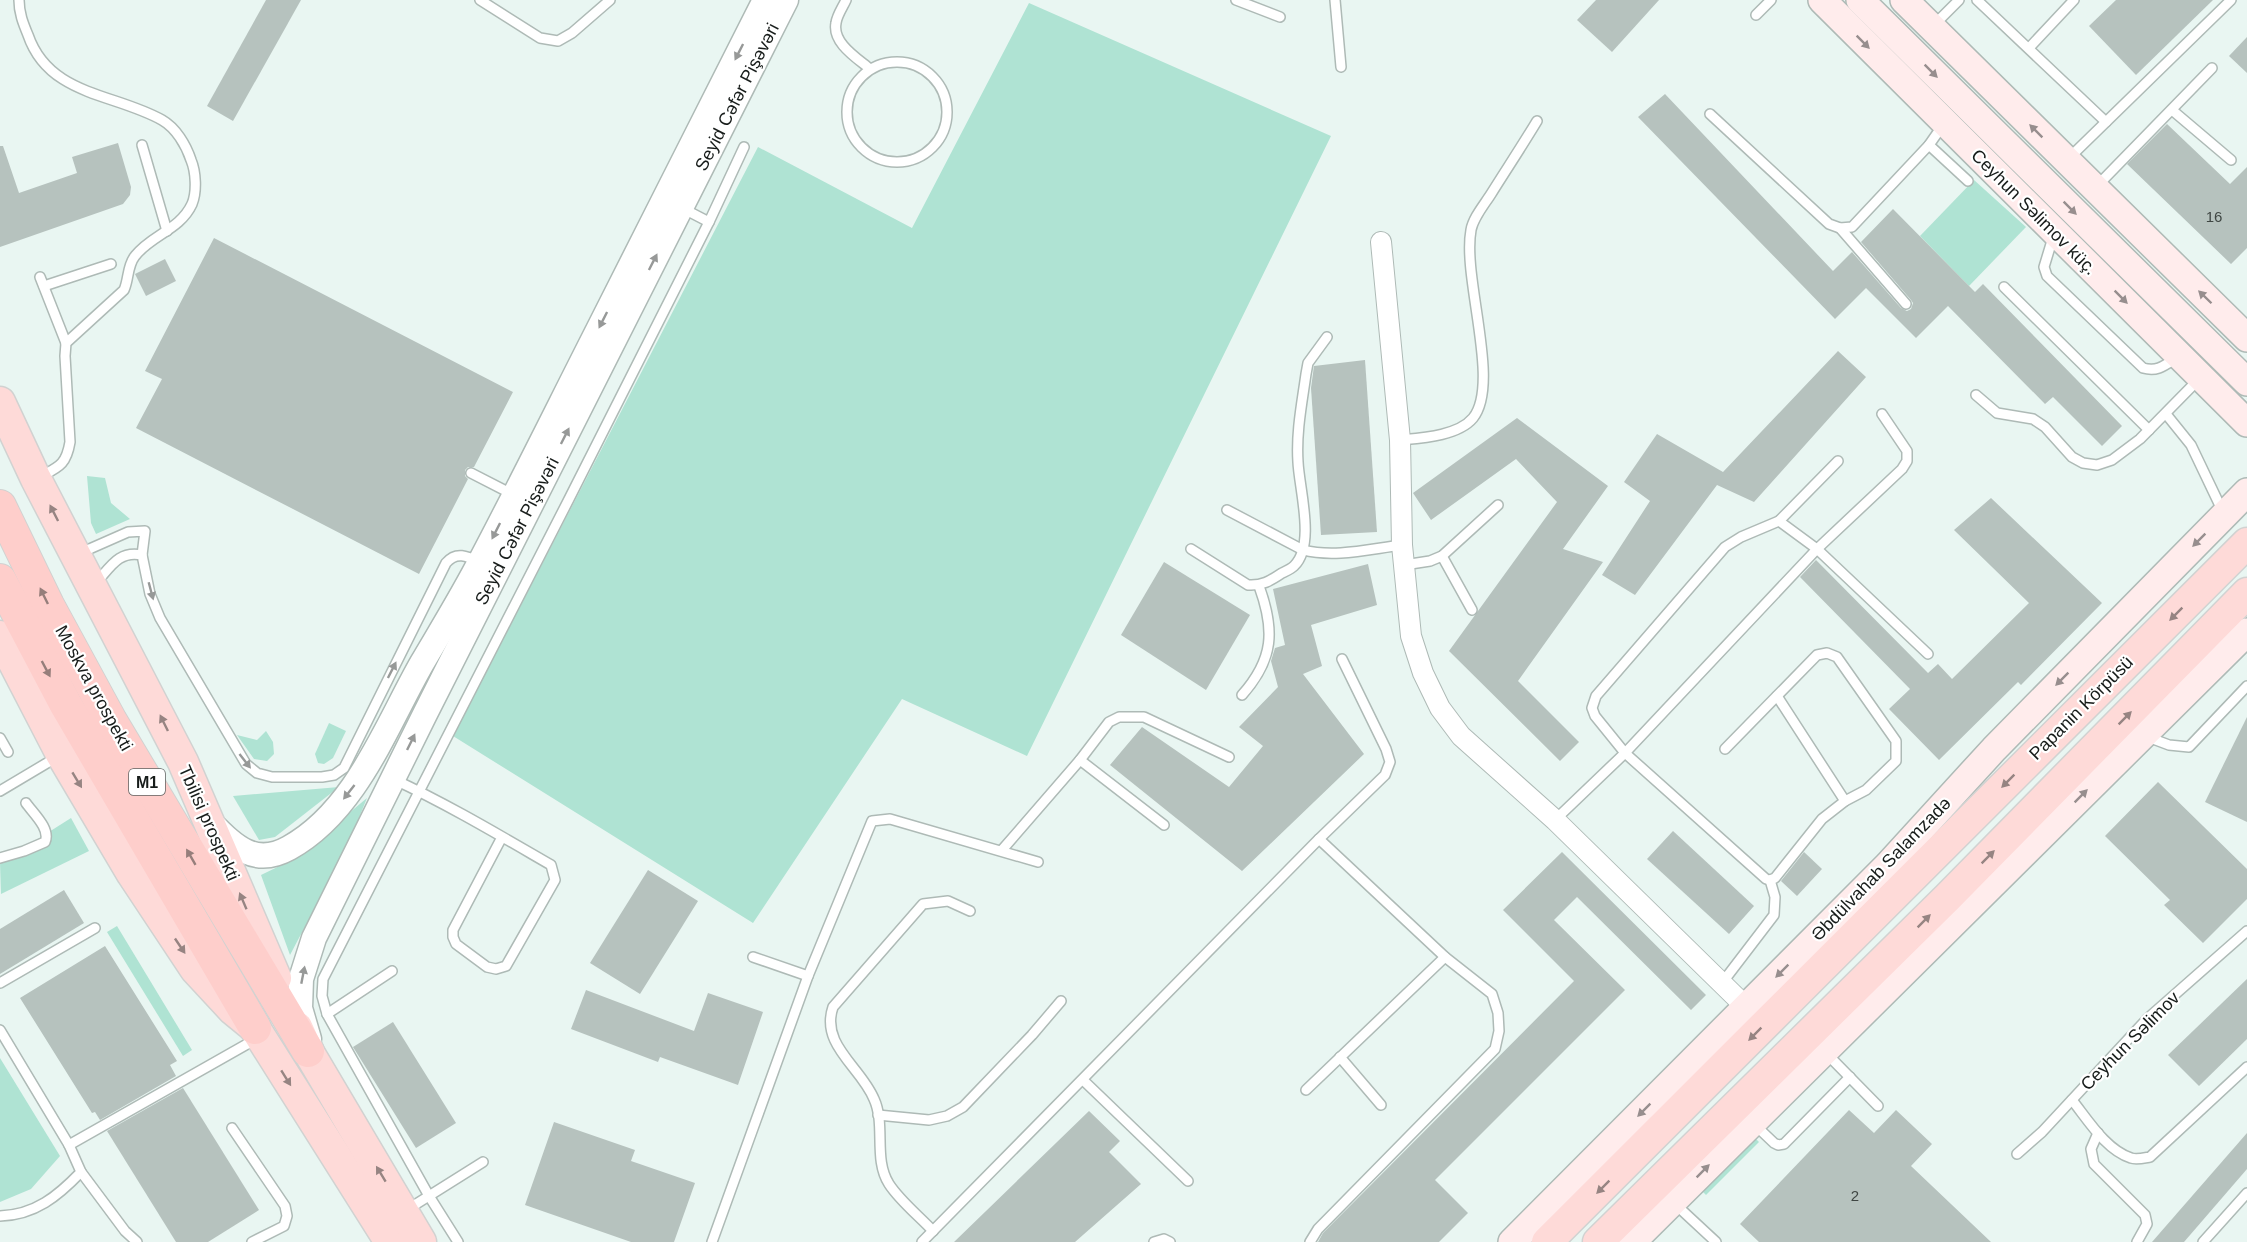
<svg xmlns="http://www.w3.org/2000/svg" width="2247" height="1242" font-family="Helvetica,sans-serif">
	<style>
		.green { fill: #afe3d3 }
		.building { fill: #b6c2be }
		.lines { fill: none; stroke-linecap: round; stroke-linejoin: round }
		.service-casing { stroke: #aebab6; stroke-width: 12 }
		.minor-casing { stroke: #aebab6; stroke-width: 22 }
		.tertiary-casing { stroke: #aebab6; stroke-width: 27 }
		.secondary-casing { stroke: #aebab6; stroke-width: 30 }
		.primary-casing { stroke: #d1d2d1; stroke-width: 33 }
		.trunk-casing { stroke: #d1d2d1; stroke-width: 34 }
		.service { stroke: #fff; stroke-width: 9 }
		.minor { stroke: #fff; stroke-width: 20 }
		.tertiary { stroke: #fff; stroke-width: 24 }
		.secondary { stroke: #ffecec; stroke-width: 27 }
		.primary { stroke: #fedad8; stroke-width: 30 }
		.trunk { stroke: #fececb; stroke-width: 32 }
		.oneway { fill: #978e8e }
		.oneway2 { fill: #979998 }
		.oneway3 { fill: #968482 }
		.oneway4 { fill: #967e7b }
		.labels { text-anchor: middle; dominant-baseline: central; stroke-width: 4.5; stroke-linejoin: round; paint-order: stroke }
		.number-label { font-size: 15px; fill: #3f4643 }
		.shield { fill: #fff; stroke: #5d605f; stroke-width: 1.5 }
		.shield-label { font-size: 16px; font-weight: bold; fill: #171c1a }
		.street-label { font-size: 18px; fill: #171c1a; stroke: #fff }
	</style>
	<rect width="100%" height="100%" fill="#e9f6f2"/>
	<g class="green">
		<path d="M1029,3l302,133 -304,620 -125,-57 -149,224 -300,-187 305,-589 154,81z"/>
		<path d="M1974,180l52,47 -57,59 -49,-50z"/>
		<path d="M87,476l18,2 6,25 19,16 -34,15 -5,-11z"/>
		<path d="M329,723l17,8 -13,27 -9,6 -6,-1 -3,-9z"/>
		<path d="M266,731l7,11 1,12 -7,7 -13,-2 -17,-24 20,5z"/>
		<path d="M339,787l-64,50 -16,3 -26,-44z"/>
		<path d="M367,798l-19,47 -58,110 -29,-80 33,-16z"/>
		<path d="M71,818l18,33 -88,43 -1,-31z"/>
		<path d="M117,926l75,124 -9,6 -76,-124z"/>
		<path d="M0,1058l60,98 -29,33 -31,13z"/>
		<path d="M1754,1137l5,5 -53,53 -5,-5z"/>
	</g>
	<g class="building">
		<path d="M266,0h35l-68,121 -26,-15z"/>
		<path d="M1596,0h63l-47,52 -35,-32z"/>
		<path d="M2116,0h97l-77,75 -47,-49z"/>
		<path d="M2247,37v36l-18,-17z"/>
		<path d="M1665,94l168,177 19,-19 49,56 6,3 4,-2 2,-6 -2,-3 -50,-58 32,-33 82,83 8,-8 139,142 -20,20 -49,-49 -8,7 -97,-98 -32,32 -50,-50 -31,31 -197,-202z"/>
		<path d="M2167,124l63,60 17,-17v81l-16,16 -104,-100z"/>
		<path d="M118,143l13,44 -1,8 -7,9 -123,43v-101h3l16,47 58,-20 -5,-16z"/>
		<path d="M214,238l299,154 -39,75h-6l-3,3v6l3,3 -49,95 -283,-146 26,-49 -17,-8z"/>
		<path d="M165,259l11,22 -30,15 -11,-22z"/>
		<path d="M1838,351l28,26 -112,125 -37,-17 -82,110 -33,-20 48,-74 -26,-19 33,-48 66,38z"/>
		<path d="M1365,360l12,172 -56,3 -10,-147 3,-22z"/>
		<path d="M1517,418l91,68 -45,63 40,13 -85,119 61,61 -19,19 -111,-110 108,-149 -41,-43 -85,61 -18,-27z"/>
		<path d="M1991,498l111,105 -81,82 -3,-3 -79,78 -50,-51 21,-20 -110,-112 16,-17 112,113 10,-9 14,15 77,-76 -75,-73z"/>
		<path d="M1164,562l86,53 -44,75 -85,-55z"/>
		<path d="M1368,564l9,41 -66,20 11,41 -19,8 61,80 -122,117 -132,-106 32,-38 87,60 34,-41 -24,-19 39,-40 -7,-26 4,-13 10,-3 -12,-56z"/>
		<path d="M2247,717v105l-42,-20z"/>
		<path d="M2158,782l89,87v30l-44,44 -39,-38 6,-5 -65,-64z"/>
		<path d="M1673,831l81,75 -25,28 -82,-75z"/>
		<path d="M1562,852l144,143 -15,15 -114,-113 -23,23 71,70 -190,190 33,33 -29,29h-121l5,-9 251,-252 -71,-71z"/>
		<path d="M1804,852l18,17 -25,27 -16,-15z"/>
		<path d="M648,870l50,31 -58,93 -50,-31z"/>
		<path d="M64,890l20,33 -84,51v-45z"/>
		<path d="M105,946l72,115 -7,4 6,11 -76,44 -5,-8 -3,1 -72,-115z"/>
		<path d="M2247,979v60l-48,47 -31,-31z"/>
		<path d="M586,990l108,41 14,-38 55,19 -25,73 -78,-28 -2,5 -87,-33z"/>
		<path d="M393,1022l63,101 -40,25 -63,-101z"/>
		<path d="M183,1088l76,122 -51,32h-32l-69,-111z"/>
		<path d="M1849,1110l25,23 22,-23 36,34 -21,22 80,76h-232l-19,-18z"/>
		<path d="M1089,1111l31,30 -11,11 32,32 -66,58h-121z"/>
		<path d="M554,1122l81,28 -4,11 64,22 -21,59h-43l-106,-37z"/>
		<path d="M2247,1133v36l-63,73h-32z"/>
	</g>
	<g class="lines">
		<g class="service-casing">
			<g id="service">
				<path d="M19,0c0,13 4,23 9,35 21,61 86,58 134,85 14,8 24,25 29,40 5,12 6,32 1,44 -12,26 -41,31 -57,52 -8,10 -6,23 -11,34l-58,53 -1,13 5,86c-4,24 -12,25 -32,36"/>
				<path d="M480,0l60,38 18,3 14,-8 38,-33"/>
				<path d="M846,0c-3,7 -9,15 -10,23 -4,20 21,35 34,46"/>
				<path d="M1236,0l44,17"/>
				<path d="M1335,0l6,67"/>
				<path d="M1977,0l129,122"/>
				<path d="M1756,15l15,-15"/>
				<path d="M1933,26l26,-26"/>
				<path d="M2029,48l45,-48"/>
				<circle cx="897" cy="112" r="50"/>
				<path d="M2172,110l59,50"/>
				<path d="M1710,114l119,110 11,4 12,-1 77,-82 14,-20"/>
				<path d="M142,145l25,86"/>
				<path d="M1929,145l39,36"/>
				<path d="M2068,159l163,-159"/>
				<path d="M2096,187l116,-119"/>
				<path d="M682,208l27,14"/>
				<path d="M1840,228l66,76"/>
				<path d="M2054,234l-10,33 3,9 96,92c14,4 21,-2 33,-10"/>
				<path d="M40,277l26,66"/>
				<path d="M44,286l67,-22"/>
				<path d="M2004,287l145,143"/>
				<path d="M1976,395l21,18 36,6 12,8 27,30 11,6 14,2 15,-5 28,-21 60,-61"/>
				<path d="M2166,414l25,31 32,67"/>
				<path d="M1400,440c21,-2 58,-4 73,-22 28,-35 -11,-140 -2,-188 2,-12 13,-25 20,-36 15,-24 31,-48 46,-73"/>
				<path d="M471,473l43,22"/>
				<path d="M1227,510l76,40c32,8 66,-1 99,-5"/>
				<path d="M1779,521l38,28 85,-80 5,-8v-10l-25,-37"/>
				<path d="M1191,549l57,36c14,1 22,-4 34,-12 4,-2 9,-4 12,-7 22,-21 5,-78 4,-104 -2,-30 4,-59 8,-88l2,-11 19,-26"/>
				<path d="M78,554l50,-22 17,-1 -3,24"/>
				<path d="M1442,556l30,54"/>
				<path d="M1404,565l26,-4 12,-5 56,-51"/>
				<path d="M95,584c15,-16 23,-34 47,-29l8,39 10,24 86,146 11,9 15,4h50l12,-2 10,-7 102,-205c10,-12 21,-7 34,-1"/>
				<path d="M1242,695c32,-36 33,-65 17,-109"/>
				<path d="M1777,696l68,105"/>
				<path d="M2145,736l24,9 20,2 58,-61"/>
				<path d="M0,738l8,14"/>
				<path d="M1725,749l92,-94 10,-2 10,4 59,84v20l-30,29 -21,11 -23,18 -47,59 -5,2 -4,-1 -141,-126 -30,-37 -3,-8 4,-12 129,-149 16,-10 38,-16 59,-60"/>
				<path d="M1080,760l84,65"/>
				<path d="M393,779c54,25 106,56 158,86l4,15 -49,86 -10,3 -9,-2 -31,-23 -3,-7v-7l49,-93"/>
				<path d="M0,791l57,-34"/>
				<path d="M1555,820l70,-67 192,-204 111,105"/>
				<path d="M1319,839l66,-64 5,-13 -4,-13 -44,-90"/>
				<path d="M1002,850l78,-90 29,-38 10,-5h25l85,40"/>
				<path d="M0,858l24,-7 21,-9c6,-13 -12,-29 -19,-39"/>
				<path d="M753,957l55,19"/>
				<path d="M0,983l95,-55"/>
				<path d="M1722,983l52,-68 1,-18 -5,-17"/>
				<path d="M327,1014l65,-43"/>
				<path d="M0,1030l69,115"/>
				<path d="M1825,1052l53,54"/>
				<path d="M1340,1057l41,48"/>
				<path d="M1083,1080l105,101"/>
				<path d="M1306,1090l139,-133"/>
				<path d="M2072,1100c16,20 34,50 59,58 5,2 13,0 19,-1l97,-90"/>
				<path d="M878,1115l51,5 18,-4 16,-9 69,-72 29,-34"/>
				<path d="M1754,1124l20,19 4,2 6,-1 66,-67"/>
				<path d="M232,1128l53,78 2,10 -3,10 -32,16"/>
				<path d="M2098,1133l-7,16 3,15 51,51 2,9 -10,18"/>
				<path d="M2017,1154l25,-22 105,-113 100,-88"/>
				<path d="M81,1172l44,59 12,11"/>
				<path d="M1674,1203l42,39"/>
				<path d="M405,1211l78,-49"/>
				<path d="M0,1216c35,-1 58,-20 81,-44l-12,-27 187,-106"/>
				<path d="M933,1231c-14,-15 -33,-30 -44,-47 -16,-25 -3,-59 -15,-85 -13,-32 -54,-54 -41,-92l90,-103 25,-3 22,10"/>
				<path d="M458,1242l-29,-46 -102,-182 -5,-18 1,-17 245,-478 141,-279 35,-75"/>
				<path d="M712,1242l96,-266 64,-155 18,-2 148,43"/>
				<path d="M922,1242l397,-403 126,118 47,37 6,19 1,18 -4,18 -177,180 -8,13"/>
				<path d="M1154,1242l10,-3 6,3"/>
				<path d="M2203,1242l44,-49"/>
			</g>
		</g>
		<g class="minor-casing">
			<path id="minor" d="M1381,242l19,198 2,105 9,91 12,37 17,35 21,28 94,84 191,187"/>
		</g>
		<g class="tertiary-casing">
			<g id="tertiary">
				<path d="M211,823c24,24 44,44 78,25 67,-37 97,-122 133,-185 20,-34 41,-68 59,-103 38,-72 75,-147 112,-220 57,-113 115,-227 172,-340"/>
				<path d="M309,1039l-9,-31 1,-29 13,-41 111,-224 361,-714"/>
			</g>
		</g>
		<g class="secondary-casing">
			<g id="secondary">
				<path d="M1822,0l425,423"/>
				<path d="M1860,0l387,382"/>
				<path d="M1904,0l343,338"/>
				<path d="M1512,1242l376,-377 106,-116 253,-257"/>
				<path d="M1632,1242l615,-610"/>
			</g>
		</g>
		<g class="primary-casing">
			<g id="primary">
				<path d="M0,402l36,77 147,283 93,216"/>
				<path d="M0,636l61,118 71,120 63,95 38,41 22,18 135,214"/>
				<path d="M297,1027l11,24 113,191"/>
				<path d="M1547,1242l700,-699"/>
				<path d="M1598,1242l349,-344 300,-305"/>
			</g>
		</g>
		<g class="trunk-casing">
			<g id="trunk">
				<path d="M0,506l48,99 63,116 197,330"/>
				<path d="M0,580l66,125 189,323"/>
			</g>
		</g>
		<use href="#service" class="service"/>
		<use href="#minor" class="minor"/>
		<use href="#tertiary" class="tertiary"/>
		<use href="#secondary" class="secondary"/>
		<use href="#primary" class="primary"/>
		<use href="#trunk" class="trunk"/>
	</g>
	<defs><path id="oneway-solid" d="M-6-.8H1V-3.2L6.5 0L1 3.2V.8H-6Z" transform="scale(1.5)"/></defs>
	<g class="oneway">
		<use href="#oneway-solid" transform="translate(1863 42) rotate(45)"/>
		<use href="#oneway-solid" transform="translate(1931 71) rotate(45)"/>
		<use href="#oneway-solid" transform="translate(2036 131) rotate(-135)"/>
		<use href="#oneway-solid" transform="translate(2070 208) rotate(45)"/>
		<use href="#oneway-solid" transform="translate(2121 297) rotate(45)"/>
		<use href="#oneway-solid" transform="translate(2205 297) rotate(-136)"/>
		<use href="#oneway-solid" transform="translate(2199 540) rotate(135)"/>
		<use href="#oneway-solid" transform="translate(2062 679) rotate(135)"/>
		<use href="#oneway-solid" transform="translate(2081 796) rotate(-45)"/>
		<use href="#oneway-solid" transform="translate(1782 971) rotate(135)"/>
		<use href="#oneway-solid" transform="translate(1644 1110) rotate(135)"/>
		<use href="#oneway-solid" transform="translate(1703 1171) rotate(-45)"/>
	</g>
	<g class="oneway2">
		<use href="#oneway-solid" transform="translate(739 52) rotate(117)"/>
		<use href="#oneway-solid" transform="translate(653 262) rotate(-63)"/>
		<use href="#oneway-solid" transform="translate(603 320) rotate(117)"/>
		<use href="#oneway-solid" transform="translate(565 436) rotate(-63)"/>
		<use href="#oneway-solid" transform="translate(496 531) rotate(117)"/>
		<use href="#oneway-solid" transform="translate(151 591) rotate(75)"/>
		<use href="#oneway-solid" transform="translate(392 670) rotate(-63)"/>
		<use href="#oneway-solid" transform="translate(411 742) rotate(-64)"/>
		<use href="#oneway-solid" transform="translate(245 761) rotate(52)"/>
		<use href="#oneway-solid" transform="translate(349 792) rotate(128)"/>
		<use href="#oneway-solid" transform="translate(303 975) rotate(-79)"/>
	</g>
	<g class="oneway3">
		<use href="#oneway-solid" transform="translate(54 513) rotate(-117)"/>
		<use href="#oneway-solid" transform="translate(2176 614) rotate(135)"/>
		<use href="#oneway-solid" transform="translate(2125 718) rotate(-45)"/>
		<use href="#oneway-solid" transform="translate(164 723) rotate(-116)"/>
		<use href="#oneway-solid" transform="translate(77 780) rotate(59)"/>
		<use href="#oneway-solid" transform="translate(2008 781) rotate(135)"/>
		<use href="#oneway-solid" transform="translate(1988 857) rotate(-45)"/>
		<use href="#oneway-solid" transform="translate(243 901) rotate(-113)"/>
		<use href="#oneway-solid" transform="translate(1924 921) rotate(-45)"/>
		<use href="#oneway-solid" transform="translate(180 946) rotate(56)"/>
		<use href="#oneway-solid" transform="translate(1755 1034) rotate(135)"/>
		<use href="#oneway-solid" transform="translate(286 1078) rotate(58)"/>
		<use href="#oneway-solid" transform="translate(381 1174) rotate(-121)"/>
		<use href="#oneway-solid" transform="translate(1603 1187) rotate(135)"/>
	</g>
	<g class="oneway4">
		<use href="#oneway-solid" transform="translate(44 596) rotate(-116)"/>
		<use href="#oneway-solid" transform="translate(46 669) rotate(62)"/>
		<use href="#oneway-solid" transform="translate(191 857) rotate(-120)"/>
	</g>
	<g class="labels">
		<g class="number-label">
			<text x="2214" y="216">16</text>
			<text x="1855" y="1195">2</text>
		</g>
		<rect class="shield" x="129" y="769" width="36" height="26" rx="4.5"/>
		<g class="shield-label">
			<text x="147" y="782">M1</text>
		</g>
		<g class="street-label">
			<text transform="translate(737 97) rotate(-63)">Seyid Cəfər Pişəvəri</text>
			<text transform="translate(2034 212) rotate(45)">Ceyhun Səlimov küç.</text>
			<text transform="translate(517 531) rotate(-63)">Seyid Cəfər Pişəvəri</text>
			<text transform="translate(94 688) rotate(61)">Moskva prospekti</text>
			<text transform="translate(2081 708) rotate(-45)">Papanin Körpüsü</text>
			<text transform="translate(209 823) rotate(66)">Tbilisi prospekti</text>
			<text transform="translate(1881 869) rotate(-46)">Əbdülvahab Salamzadə</text>
			<text transform="translate(2130 1041) rotate(-45)">Ceyhun Səlimov</text>
		</g>
	</g>
</svg>
